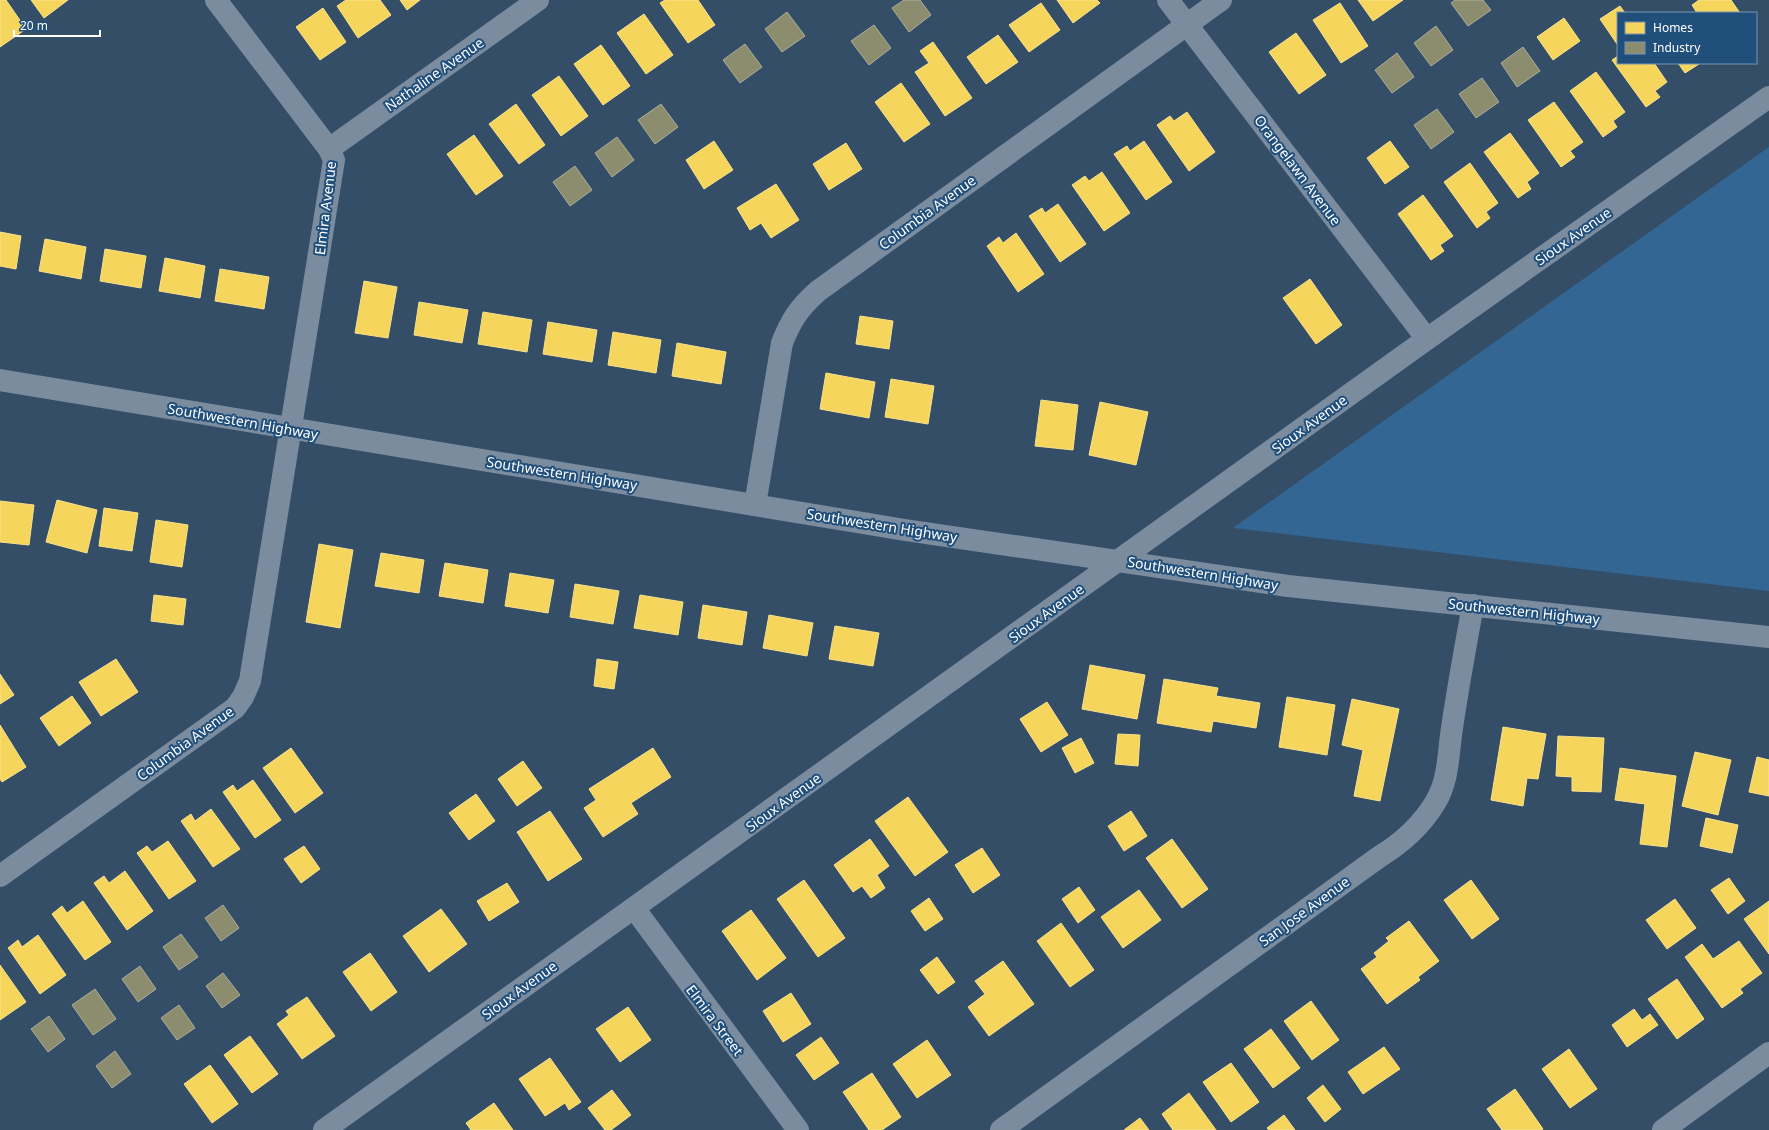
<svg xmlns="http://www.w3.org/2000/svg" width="1769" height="1130" font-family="'Noto Sans',sans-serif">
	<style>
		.green { fill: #336693 }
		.homes { fill: #f6d55c; stroke: #f9e28d }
		.industry { fill: #8c8c6e; stroke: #aeae9a }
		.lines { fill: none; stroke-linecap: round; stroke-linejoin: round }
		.street { stroke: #7a8c9e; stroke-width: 22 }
		.labels { text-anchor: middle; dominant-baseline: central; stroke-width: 4; stroke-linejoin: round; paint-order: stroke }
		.street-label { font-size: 14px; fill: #fff; stroke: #204f7c }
	</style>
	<rect width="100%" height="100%" fill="#354e67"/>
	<path class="green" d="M1769,147v444l-536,-63z"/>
	<g class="homes">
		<path d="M0,0h6l20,29 -26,18z"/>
		<path d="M31,0h37l-24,18z"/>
		<path d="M346,0h34l11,15 -33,23 -21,-32z"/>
		<path d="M400,0h20l-13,10z"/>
		<path d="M665,0h33l17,25 -27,18 -28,-40z"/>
		<path d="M1057,0h40l3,3 -27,20z"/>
		<path d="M1358,0h45l-30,21z"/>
		<path d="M1699,0h32l9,13h-43l-5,-8z"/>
		<path d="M1041,3l19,27 -31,22 -20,-27z"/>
		<path d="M1340,3l28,43 -27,17 -28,-43z"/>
		<path d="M1620,6l5,7h-7v31h-1l-17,-25z"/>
		<path d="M323,8l23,34 -26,18 -24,-33z"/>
		<path d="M644,14l29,41 -27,19 -29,-41z"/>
		<path d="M1564,18l16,23 -27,19 -16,-23z"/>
		<path d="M1296,33l30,42 -27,19 -30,-42z"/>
		<path d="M998,35l20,27 -32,22 -19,-27z"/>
		<path d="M933,42l39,56 -27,18 -30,-44 14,-9 -9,-12z"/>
		<path d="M601,45l29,41 -27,19 -29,-41z"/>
		<path d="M1618,56v7h36l13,19 -12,9 5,6 -14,10 -34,-47z"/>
		<path d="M1678,63h20l1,1 -14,9z"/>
		<path d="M1596,72l29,40 -12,9 4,6 -14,10 -33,-46z"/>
		<path d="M559,76l29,40 -27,20 -29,-41z"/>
		<path d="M901,83l29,41 -26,18 -29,-40z"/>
		<path d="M1554,102l29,40 -13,9 5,6 -14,10 -33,-47z"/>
		<path d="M516,104l29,41 -26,19 -30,-40z"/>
		<path d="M1187,112l28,40 -26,19 -32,-46 13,-9 4,5z"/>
		<path d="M1510,133l29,40 -12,9 4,7 -13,9 -34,-46z"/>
		<path d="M474,135l29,41 -27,19 -29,-41z"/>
		<path d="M714,141l19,29 -29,19 -18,-29z"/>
		<path d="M1144,141l28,41 -26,18 -32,-46 13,-8 3,5z"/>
		<path d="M1390,141l19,26 -24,17 -18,-26z"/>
		<path d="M846,143l16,26 -33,21 -16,-26z"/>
		<path d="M1470,163l28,40 -12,9 4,6 -13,10 -33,-46z"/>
		<path d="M1102,172l28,41 -26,18 -32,-46 13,-9 4,5z"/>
		<path d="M776,184l23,36 -28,18 -10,-15 -11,7 -13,-22z"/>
		<path d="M1423,195l30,41 -13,9 4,6 -13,9 -33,-46z"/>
		<path d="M1058,204l28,40 -26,18 -31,-46 13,-8 3,5z"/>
		<path d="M0,232l21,4 -5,33 -16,-3z"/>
		<path d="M1016,233l28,41 -26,18 -31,-46 12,-9 4,6z"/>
		<path d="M45,239l41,8 -5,32 -42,-8z"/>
		<path d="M105,249l41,7 -5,32 -41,-7z"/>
		<path d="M165,258l40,8 -5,32 -41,-7z"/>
		<path d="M220,269l49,8 -5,32 -49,-8z"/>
		<path d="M1310,279l32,46 -26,19 -33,-46z"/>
		<path d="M364,281l33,6 -9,51 -33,-5z"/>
		<path d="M419,302l49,8 -6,33 -48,-8z"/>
		<path d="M483,312l49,8 -5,32 -49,-8z"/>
		<path d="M860,316l33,5 -4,28 -33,-5z"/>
		<path d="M548,322l49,8 -5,32 -49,-8z"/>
		<path d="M613,332l48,8 -5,33 -48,-8z"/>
		<path d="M677,343l49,9 -5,32 -49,-8z"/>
		<path d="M826,373l49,9 -6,36 -49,-9z"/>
		<path d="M891,379l43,7 -6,38 -43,-7z"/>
		<path d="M1041,400l37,5 -5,45 -38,-4z"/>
		<path d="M1100,402l48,10 -12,53 -47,-10z"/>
		<path d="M57,500l40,10 -10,43 -41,-11z"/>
		<path d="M0,501l34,4 -5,40 -29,-3z"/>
		<path d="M104,508l34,5 -6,38 -33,-5z"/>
		<path d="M156,520l32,5 -6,42 -32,-5z"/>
		<path d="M319,544l34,6 -13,78 -34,-6z"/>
		<path d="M381,553l43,7 -5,33 -44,-7z"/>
		<path d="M445,563l43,7 -5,33 -44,-7z"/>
		<path d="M510,573l44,7 -6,33 -43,-7z"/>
		<path d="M575,584l44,7 -6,33 -43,-7z"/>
		<path d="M154,595l32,4 -3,26 -32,-4z"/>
		<path d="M640,595l43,7 -5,33 -44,-7z"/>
		<path d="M703,605l44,7 -5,33 -44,-7z"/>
		<path d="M769,615l44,8 -6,33 -44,-8z"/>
		<path d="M835,626l44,7 -6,33 -44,-7z"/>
		<path d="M116,659l22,33 -37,24 -22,-34z"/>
		<path d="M597,659l21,3 -4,27 -20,-3z"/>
		<path d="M1090,665l55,10 -8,44 -55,-10z"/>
		<path d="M0,674l14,21 -14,9z"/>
		<path d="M1164,679l54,9 -2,8 44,7 -4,25 -43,-7 -2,11 -54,-9z"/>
		<path d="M72,696l19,27 -32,23 -19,-28z"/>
		<path d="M1287,697l48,8 -8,50 -48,-8z"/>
		<path d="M1352,699l47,10 -19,92 -26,-5 9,-46 -21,-5z"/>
		<path d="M1047,702l21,33 -27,17 -21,-33z"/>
		<path d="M0,725l26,42 -24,15 -2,-3z"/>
		<path d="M1503,727l43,7 -8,45 -11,-1 -4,28 -32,-6z"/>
		<path d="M1118,734l22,1 -2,31 -23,-2z"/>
		<path d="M1558,736l46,2 -3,54 -29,-1v-14l-16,-1z"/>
		<path d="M1081,738l13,25 -19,10 -13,-25z"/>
		<path d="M291,748l32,45 -28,20 -32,-45z"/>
		<path d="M653,748l18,29 -40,26 7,11 -35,23 -19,-29 12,-8 -7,-11z"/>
		<path d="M1695,752l36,8 -13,55 -36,-9z"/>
		<path d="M1757,757l12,3v36l-20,-4z"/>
		<path d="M523,761l19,27 -25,18 -19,-27z"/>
		<path d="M1620,768l56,8 -9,71 -27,-3 5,-40 -30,-4z"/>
		<path d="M253,780l28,40 -26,18 -32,-46 10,-7 4,6z"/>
		<path d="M476,794l19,27 -26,19 -20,-27z"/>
		<path d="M908,797l40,55 -33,24 -40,-55z"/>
		<path d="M211,809l29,40 -27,18 -32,-46 10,-7 4,7z"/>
		<path d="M550,811l32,48 -34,22 -31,-49z"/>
		<path d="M1131,811l16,25 -23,15 -16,-25z"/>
		<path d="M1706,818l32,7 -6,28 -32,-7z"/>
		<path d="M870,839l19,27 -12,9 8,13 -14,10 -9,-12 -9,6 -19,-27z"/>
		<path d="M1172,839l36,50 -26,19 -36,-50z"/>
		<path d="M168,841l28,40 -27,18 -32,-46 10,-7 5,6z"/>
		<path d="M304,846l16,23 -19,14 -17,-24z"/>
		<path d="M982,848l18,27 -27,18 -18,-28z"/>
		<path d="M125,871l28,40 -26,19 -33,-47 10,-7 5,7z"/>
		<path d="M1729,878l16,23 -17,13 -17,-24z"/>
		<path d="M804,880l41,58 -27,19 -41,-58z"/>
		<path d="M1471,880l28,39 -27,20 -28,-39z"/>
		<path d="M507,883l12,19 -30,19 -12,-20z"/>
		<path d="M1079,887l16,23 -17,13 -16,-24z"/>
		<path d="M1139,890l22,30 -38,28 -22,-31z"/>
		<path d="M929,898l14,21 -18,12 -14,-20z"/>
		<path d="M1675,899l21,29 -29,21 -21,-29z"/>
		<path d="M83,901l28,41 -26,18 -33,-46 10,-8 5,7z"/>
		<path d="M1769,901v53l-25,-35z"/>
		<path d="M441,909l26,35 -38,28 -26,-36z"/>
		<path d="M751,910l35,48 -29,22 -35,-49z"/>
		<path d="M1409,921l30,40 -21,16 2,3 -33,24 -26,-35 16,-12 -3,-4 15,-12 -3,-3z"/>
		<path d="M1061,923l33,47 -24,17 -33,-46z"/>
		<path d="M38,935l28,40 -26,19 -32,-46 10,-8 4,7z"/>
		<path d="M1739,941l23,32 -22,16 3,4 -21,15 -37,-51 17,-13 11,15z"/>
		<path d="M370,953l27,39 -26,19 -28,-39z"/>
		<path d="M937,957l18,25 -17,12 -18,-24z"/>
		<path d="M1003,961l31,43 -45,32 -21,-29 17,-13 -10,-13z"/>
		<path d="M0,965l26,37 -26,18z"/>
		<path d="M1677,979l27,40 -27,20 -29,-40z"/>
		<path d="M791,993l20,31 -28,18 -20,-31z"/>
		<path d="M307,997l28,39 -33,23 -25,-35 12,-9 -3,-4z"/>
		<path d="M1311,1001l28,39 -27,20 -28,-39z"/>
		<path d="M628,1007l23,33 -31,22 -24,-33z"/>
		<path d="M1634,1009l8,11 8,-6 8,11 -31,22 -15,-22z"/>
		<path d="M1271,1029l29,39 -27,20 -29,-39z"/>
		<path d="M250,1036l28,38 -26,19 -28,-38z"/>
		<path d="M821,1037l18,26 -25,17 -18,-25z"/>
		<path d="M927,1040l24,35 -34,23 -24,-34z"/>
		<path d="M1384,1047l16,22 -37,25 -15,-22z"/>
		<path d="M1569,1049l28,40 -27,19 -28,-39z"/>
		<path d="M550,1058l31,44 -12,8 -4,-7 -20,13 -26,-37z"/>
		<path d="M1231,1063l28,39 -28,20 -28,-40z"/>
		<path d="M210,1065l28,39 -26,19 -28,-39z"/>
		<path d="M872,1073l29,44 -19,13h-13l-26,-38z"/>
		<path d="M1323,1085l18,24 -16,13 -18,-24z"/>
		<path d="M1515,1089l28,40 -2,1h-39l-15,-21z"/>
		<path d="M612,1090l19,25 -20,15h-6l-17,-22z"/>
		<path d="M1189,1093l27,37h-43l-11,-16z"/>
		<path d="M494,1103l19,27h-42l-5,-7z"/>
		<path d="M1284,1115l11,15h-26l-2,-2z"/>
		<path d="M1140,1118l9,12h-25z"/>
	</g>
	<g class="industry">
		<path d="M904,0h16l11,15 -22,17 -17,-24z"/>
		<path d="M1455,0h28l8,10 -23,16 -17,-23z"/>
		<path d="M787,12l18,24 -23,16 -17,-23z"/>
		<path d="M874,25l17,23 -22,17 -18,-24z"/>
		<path d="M1436,26l17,24 -22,16 -17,-23z"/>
		<path d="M745,44l17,23 -22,16 -17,-23z"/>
		<path d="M1523,47l17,24 -23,16 -16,-24z"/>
		<path d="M1397,53l17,24 -22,16 -17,-23z"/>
		<path d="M1482,78l17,24 -23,16 -17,-24z"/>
		<path d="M661,104l17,23 -23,17 -17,-24z"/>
		<path d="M1437,109l17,23 -23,17 -17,-24z"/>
		<path d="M617,137l17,23 -22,17 -17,-24z"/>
		<path d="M575,166l17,24 -22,16 -17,-24z"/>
		<path d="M223,905l16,23 -18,13 -16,-23z"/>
		<path d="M181,934l17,23 -19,13 -16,-23z"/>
		<path d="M140,966l16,23 -18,13 -16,-23z"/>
		<path d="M223,973l17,22 -18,13 -16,-22z"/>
		<path d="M95,989l21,30 -23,16 -21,-30z"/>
		<path d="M179,1005l16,23 -18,12 -16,-22z"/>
		<path d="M49,1016l16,23 -17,13 -17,-23z"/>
		<path d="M115,1051l16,23 -19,14 -16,-22z"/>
	</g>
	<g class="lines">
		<g class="street">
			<path d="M1168,0l259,339"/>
			<path d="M329,149l209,-149"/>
			<path d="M0,380l905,150 383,56 481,51"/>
			<path d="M755,505l27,-162c9,-23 17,-35 36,-52l403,-291"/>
			<path d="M0,876l235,-168 8,-11 7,-16 84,-521 -5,-11 -113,-149"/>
			<path d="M634,908l164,222"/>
			<path d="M324,1130l1103,-791 342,-242"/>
			<path d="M1001,1130l378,-273c23,-14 42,-31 56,-54 13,-21 13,-45 16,-68 6,-43 14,-86 22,-130"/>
			<path d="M1663,1130l106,-77"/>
		</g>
	</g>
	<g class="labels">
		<g class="street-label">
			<text transform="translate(434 74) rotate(-35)">Nathaline Avenue</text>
			<text transform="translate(1298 170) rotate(53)">Orangelawn Avenue</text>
			<text transform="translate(325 208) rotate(-83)">Elmira Avenue</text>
			<text transform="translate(927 212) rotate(-36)">Columbia Avenue</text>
			<text transform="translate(1573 236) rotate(-35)">Sioux Avenue</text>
			<text transform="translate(243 421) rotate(10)">Southwestern Highway</text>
			<text transform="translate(1309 424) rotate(-36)">Sioux Avenue</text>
			<text transform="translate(562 473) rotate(9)">Southwestern Highway</text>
			<text transform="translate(882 525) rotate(9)">Southwestern Highway</text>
			<text transform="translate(1203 573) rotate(9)">Southwestern Highway</text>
			<text transform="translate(1524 611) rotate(6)">Southwestern Highway</text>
			<text transform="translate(1046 613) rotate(-36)">Sioux Avenue</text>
			<text transform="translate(185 743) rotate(-36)">Columbia Avenue</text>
			<text transform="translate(783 802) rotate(-36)">Sioux Avenue</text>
			<text transform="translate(1304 911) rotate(-36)">San Jose Avenue</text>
			<text transform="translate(519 990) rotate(-36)">Sioux Avenue</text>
			<text transform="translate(715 1020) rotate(53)">Elmira Street</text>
		</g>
	</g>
	<rect x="1617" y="12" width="140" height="52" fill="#204f7c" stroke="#7995b0"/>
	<rect x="1625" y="22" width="20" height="12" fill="#f6d55c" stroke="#7995b0"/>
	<text x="1653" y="32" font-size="12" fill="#ffffff">Homes</text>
	<rect x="1625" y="42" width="20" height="12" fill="#8c8c6e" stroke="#7995b0"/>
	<text x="1653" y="52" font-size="12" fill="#ffffff">Industry</text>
	<path d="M14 30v6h86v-6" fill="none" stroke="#ffffff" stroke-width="2"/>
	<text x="20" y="30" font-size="12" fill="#ffffff" stroke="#204f7c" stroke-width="3" paint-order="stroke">20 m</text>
</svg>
